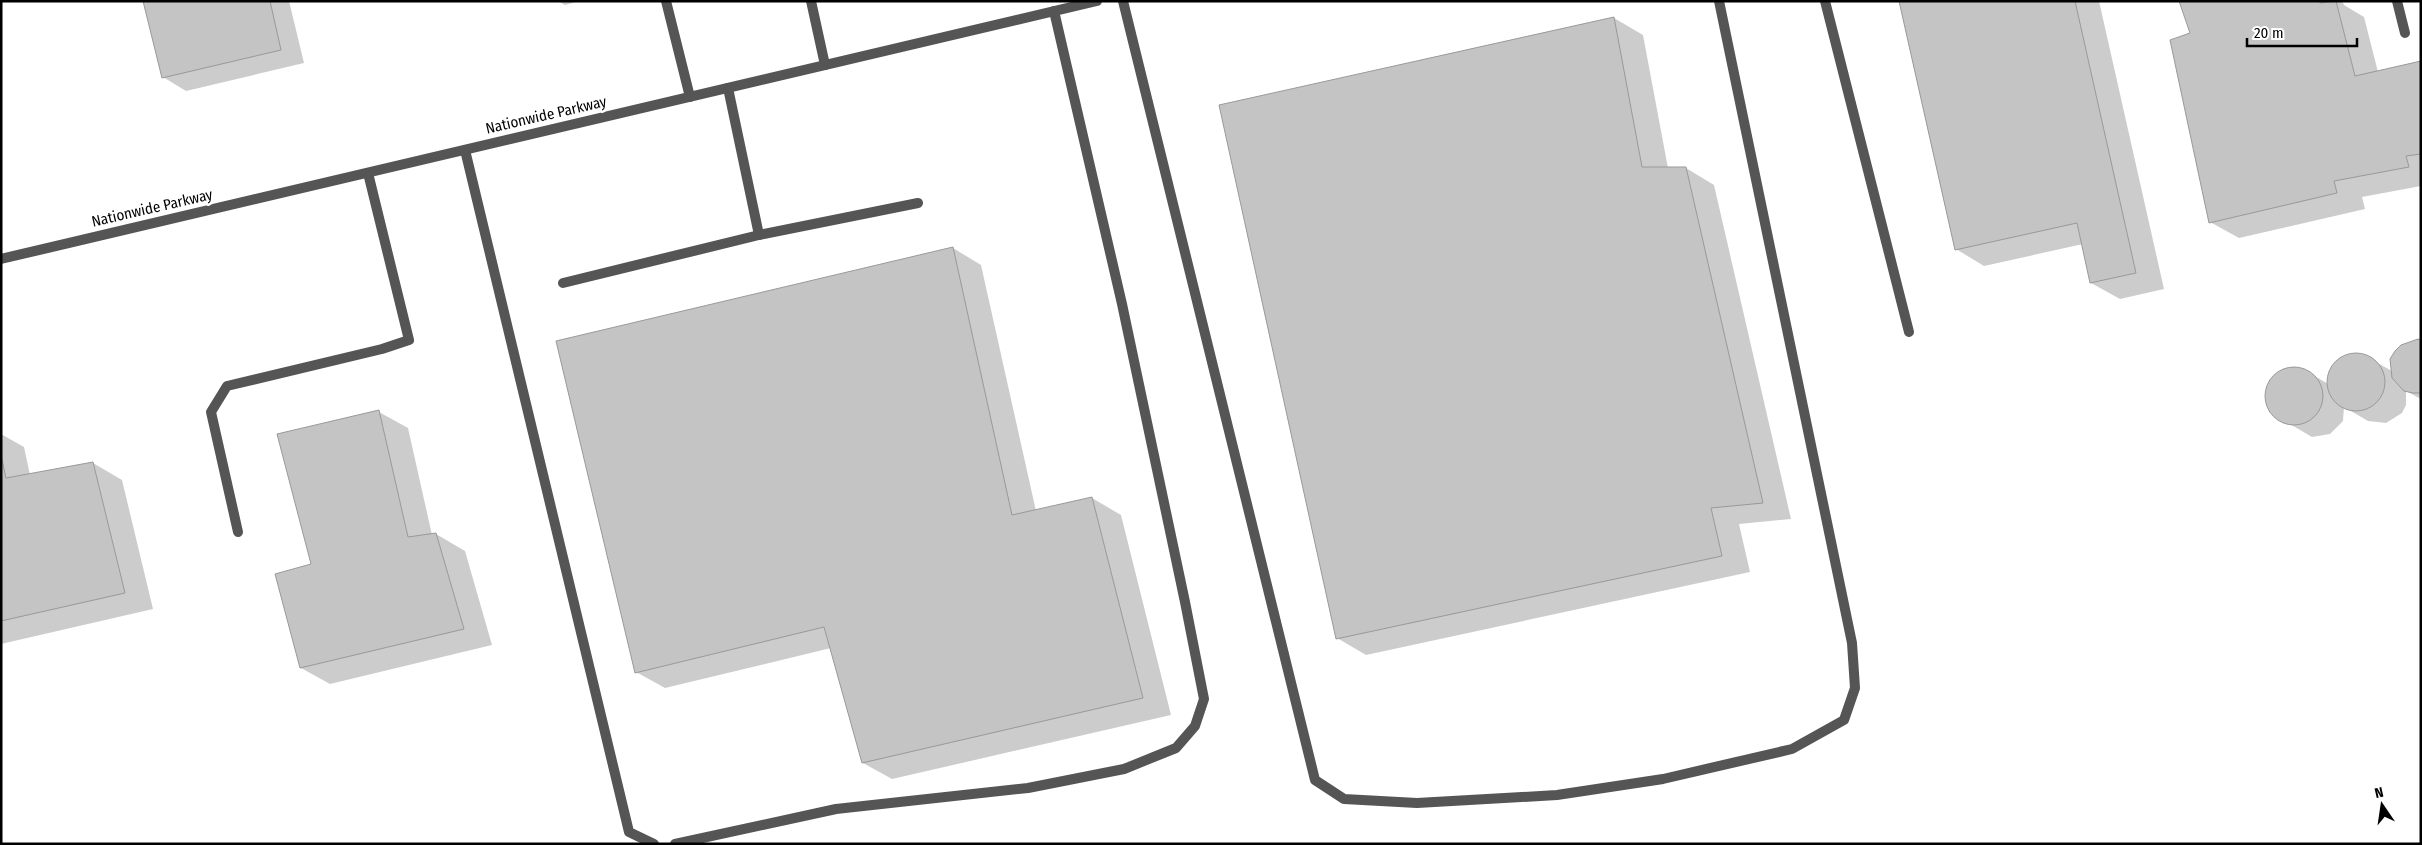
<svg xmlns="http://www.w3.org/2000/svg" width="2422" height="845" font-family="'Fira Sans Condensed',sans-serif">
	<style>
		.shadow { fill: #0003 }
		.building { fill: #c4c4c4; stroke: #999 }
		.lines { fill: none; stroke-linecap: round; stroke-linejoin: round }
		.lane { stroke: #555; stroke-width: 10 }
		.street { stroke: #555; stroke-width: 10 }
		.labels { text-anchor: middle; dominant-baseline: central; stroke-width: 5; stroke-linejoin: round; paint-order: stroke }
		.street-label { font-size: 15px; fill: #000; stroke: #fff }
	</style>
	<rect width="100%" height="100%" fill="#fff"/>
	<g class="shadow">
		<path d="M145,1h144l15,62 -118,28 -23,-14z"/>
		<path d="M558,1h22l-15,4z"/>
		<path d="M1900,1h199l65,288 -44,10 -29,-16 -8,-39 -99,22 -28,-17z"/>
		<path d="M2180,1h162l2,4 20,12 14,55 43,-9v123l-59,11 3,12 -126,29 -29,-16 -19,-189z"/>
		<path d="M1614,18l29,17 25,133h18l28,17 77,334 -52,5 11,48 -384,83 -29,-17z"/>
		<path d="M953,248l28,17 55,246 56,-13 29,17 50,200 -279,64 -29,-16 -32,-115 -166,40 -29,-16z"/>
		<path d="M2421,341v58l-15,-8v14l-4,8 -16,10 -18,-2 -24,-14 -1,14 -13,13 -18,3 -39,-23 -7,-17 1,-9 10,-15 18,-5 9,2 26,15 -2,-8 9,-16 17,-7 9,1 29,16z"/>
		<path d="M379,412l29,16 24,107 4,-1 29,17 27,94 -162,39 -29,-16 11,-103z"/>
		<path d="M1,434l23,13 6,28 63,-12 29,17 31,129 -152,35z"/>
	</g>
	<g class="building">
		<path d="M143,1h127l11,49 -119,28z"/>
		<path d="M1899,1h176l61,272 -46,10 -13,-60 -122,27z"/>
		<path d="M2179,1h140l1,2 16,-2 19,75 66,-15v93l-15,2 3,11 -75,14 3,12 -128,30 -39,-183 20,-7z"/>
		<path d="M1614,17l28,150h44l77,336 -52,5 11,48 -386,83 -117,-534z"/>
		<path d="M953,247l59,268 80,-18 51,201 -281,65 -38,-136 -189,46 -79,-332z"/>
		<path d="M2418,339l3,1v53h-8l-9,-2 -12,-13 -2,-19 5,-8 6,-6z"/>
		<circle cx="2356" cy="382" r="29"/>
		<circle cx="2294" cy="396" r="29"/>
		<path d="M379,410l29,127 28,-4 28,96 -164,39 -25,-94 36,-10 -34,-130z"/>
		<path d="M1,455l5,23 87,-16 32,131 -124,28z"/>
	</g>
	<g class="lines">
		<g class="lane">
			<path d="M666,1l24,96"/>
			<path d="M811,1l14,64"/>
			<path d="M1123,1l192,779 29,19 73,4 140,-8 106,-16 129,-30 52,-29 11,-32 -3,-45 -133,-642"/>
			<path d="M1825,1l84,331"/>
			<path d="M2397,1l8,32"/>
			<path d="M465,150l164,682 25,12"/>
			<path d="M759,235l159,-32"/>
			<path d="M563,283l196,-48 -31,-147"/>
			<path d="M238,532l-27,-120 16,-26 155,-37 27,-9 -41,-167"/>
			<path d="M675,844l161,-35 192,-21 96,-19 52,-21 19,-22 9,-27 -19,-97 -63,-298 -68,-293"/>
		</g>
		<path class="street" d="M1,259l1096,-258"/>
	</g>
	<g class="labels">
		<g class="street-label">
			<text transform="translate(546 115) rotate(-13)">Nationwide Parkway</text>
			<text transform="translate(152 208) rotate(-13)">Nationwide Parkway</text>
		</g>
	</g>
	<rect width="2422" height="845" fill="none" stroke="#000000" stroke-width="5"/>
	<g transform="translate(2382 805) rotate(347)" stroke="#ffffff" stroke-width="4" paint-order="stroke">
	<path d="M0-4L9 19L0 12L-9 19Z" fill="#000000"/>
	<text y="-8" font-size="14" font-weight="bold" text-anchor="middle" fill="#000000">N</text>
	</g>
	<path d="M2247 38v8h110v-8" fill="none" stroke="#000000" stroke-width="2.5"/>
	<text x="2254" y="38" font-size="15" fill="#000000" stroke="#ffffff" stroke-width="4" paint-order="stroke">20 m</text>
</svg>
